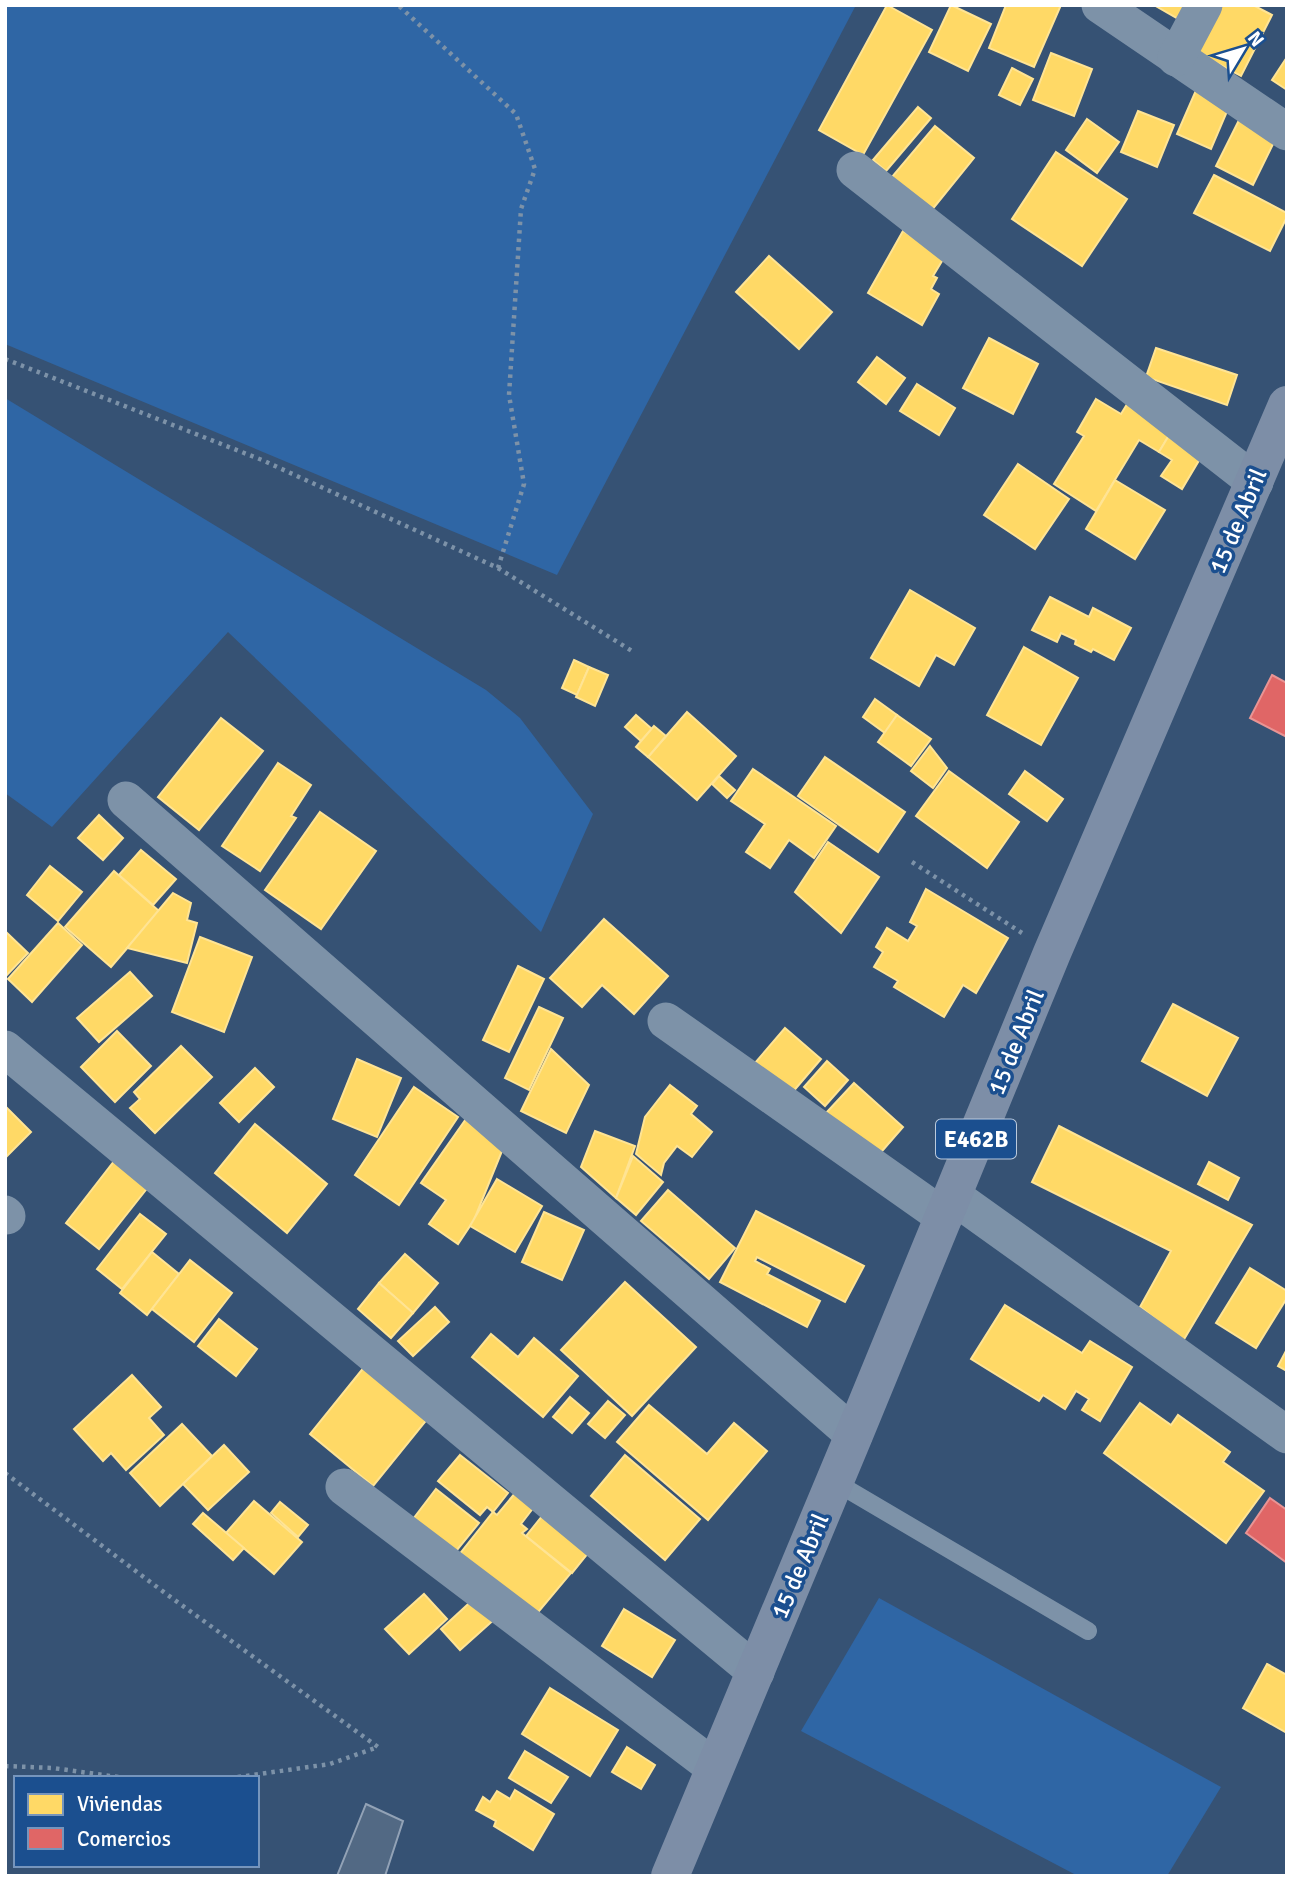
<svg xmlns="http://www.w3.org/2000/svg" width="1292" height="1881" font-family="Signika,sans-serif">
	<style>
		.green { fill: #2f66a5 }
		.homes { fill: #ffd966; stroke: #ffe494; stroke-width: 2 }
		.shops { fill: #e06666; stroke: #e99494; stroke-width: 2 }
		.building { fill: #526984; stroke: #92a2b6; stroke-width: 2 }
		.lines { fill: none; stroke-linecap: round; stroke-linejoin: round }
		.path { stroke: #7d92a8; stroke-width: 4.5; stroke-dasharray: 3.5 5; stroke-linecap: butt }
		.service { stroke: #7d92a8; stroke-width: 18 }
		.minor { stroke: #7d92a8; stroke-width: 37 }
		.primary { stroke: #7d8ea7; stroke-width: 38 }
		.labels { text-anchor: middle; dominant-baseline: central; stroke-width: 7; stroke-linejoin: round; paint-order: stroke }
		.shield { fill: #1b4f8f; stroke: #bbcadd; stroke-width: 2 }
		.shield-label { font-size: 23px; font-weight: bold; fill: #fff }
		.street-label { font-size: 24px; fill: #fff; stroke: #1b4f8f }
	</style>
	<rect width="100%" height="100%" fill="#365274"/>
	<g class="green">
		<path d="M5,5h851l-299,570 -552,-231z"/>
		<path d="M5,398l481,292 34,28 73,96 -52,118 -313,-300 -176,195 -47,-34z"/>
		<path d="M879,1598l342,189 -54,89h-89l-277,-145z"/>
	</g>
	<g class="homes">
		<path d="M887,5l45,25 -69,125 -44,-25z"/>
		<path d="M951,5l40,19 -23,47 -39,-19z"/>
		<path d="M1006,5h55l-27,62 -45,-19z"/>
		<path d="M1154,5h36l-8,16z"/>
		<path d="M1212,5h41l19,10 -31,61 -51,-27z"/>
		<path d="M1051,53l41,16 -18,47 -41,-16z"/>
		<path d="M1287,57v33l-15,-10z"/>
		<path d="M1012,68l21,11 -13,26 -21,-10z"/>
		<path d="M1197,88l34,14 -20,47 -34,-15z"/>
		<path d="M918,107l13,11 -45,53 -13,-11z"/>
		<path d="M1138,111l36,14 -17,42 -36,-15z"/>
		<path d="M1240,118l37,18 -24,49 -37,-19z"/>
		<path d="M1087,119l32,23 -22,31 -31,-23z"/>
		<path d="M935,126l39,32 -43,53 -40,-33z"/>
		<path d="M1056,152l71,47 -45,67 -70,-47z"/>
		<path d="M1214,175l73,38v4l-17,34 -76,-38z"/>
		<path d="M903,231l42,25 -12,20 4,2 -6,11 8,5 -17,31 -54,-32z"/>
		<path d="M769,256l63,56 -33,37 -63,-57z"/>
		<path d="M989,338l49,26 -25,50 -50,-26z"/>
		<path d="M1156,348l81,27 -10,30 -81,-28z"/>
		<path d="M877,357l28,21 -19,26 -28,-22z"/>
		<path d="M917,384l38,24 -16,27 -39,-24z"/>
		<path d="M1096,399l25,15 8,-13 42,31 -12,20 -20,-12 -43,71 -42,-27 30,-48 -7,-4z"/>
		<path d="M1171,432l33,20 -22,37 -21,-13 11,-16 -13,-8z"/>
		<path d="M1018,464l51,35 -34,50 -51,-34z"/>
		<path d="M1115,480l50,30 -30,49 -49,-30z"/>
		<path d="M910,590l65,38 -21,37 -18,-10 -17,31 -48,-28z"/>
		<path d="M1050,597l39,20 4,-9 38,20 -17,32 -21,-11 -2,3 -16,-8 1,-4 -15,-7 -4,9 -25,-12z"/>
		<path d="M1024,647l54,31 -37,67 -54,-30z"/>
		<path d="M574,660l15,7 -12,28 -15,-7z"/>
		<path d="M589,667l19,8 -13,31 -19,-9z"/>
		<path d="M875,699l22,16 -12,18 -22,-16z"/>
		<path d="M687,712l49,44 -39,44 -49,-43z"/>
		<path d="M636,715l16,14 -11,12 -16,-14z"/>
		<path d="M897,715l34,24 -20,27 -33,-24z"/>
		<path d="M221,718l42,33 -64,79 -41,-33z"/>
		<path d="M654,726l12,10 -18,21 -12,-10z"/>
		<path d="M930,746l17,22 -14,20 -22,-17z"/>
		<path d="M825,757l80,55 -27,40 -80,-56z"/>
		<path d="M278,763l33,22 -20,31 5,2 -36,53 -38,-25z"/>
		<path d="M753,769l83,57 -22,32 -25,-18 -19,28 -24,-16 19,-28 -34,-23z"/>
		<path d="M949,771l70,51 -32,46 -71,-52z"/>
		<path d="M1025,771l38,28 -16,22 -38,-27z"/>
		<path d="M719,776l16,14 -8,8 -15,-14z"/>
		<path d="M320,812l56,39 -55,78 -56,-39z"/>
		<path d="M99,815l24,23 -20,22 -25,-22z"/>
		<path d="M828,842l51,35 -38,56 -46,-41z"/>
		<path d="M141,850l35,29 -23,26 -34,-30z"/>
		<path d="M50,866l32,26 -24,29 -31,-26z"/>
		<path d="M114,871l45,40 -48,56 -46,-40z"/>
		<path d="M926,889l82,49 -32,55 -13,-8 -19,32 -50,-30 4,-6 -24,-14 9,-15 -7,-5 11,-19 21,13 9,-15 -7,-4z"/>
		<path d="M173,893l18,10 -4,17 10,3 -10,40 -60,-15z"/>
		<path d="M604,919l64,57 -34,38 -32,-29 -20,22 -32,-29z"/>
		<path d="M58,923l24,22 -50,57 -24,-23z"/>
		<path d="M5,931l23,22 -23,24z"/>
		<path d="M200,937l52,20 -28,75 -52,-20z"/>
		<path d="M518,966l26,13 -35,73 -26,-12z"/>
		<path d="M130,972l22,24 -53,46 -22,-24z"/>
		<path d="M1173,1004l65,34 -31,58 -65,-35z"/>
		<path d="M539,1007l24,11 -34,72 -24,-12z"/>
		<path d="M785,1028l36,31 -36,42 -36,-31z"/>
		<path d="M117,1031l34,35 -36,36 -34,-35z"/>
		<path d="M181,1046l31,31 -57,56 -25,-25 10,-9 -6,-7z"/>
		<path d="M551,1049l38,36 -23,48 -45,-22z"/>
		<path d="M357,1059l44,19 -24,59 -44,-18z"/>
		<path d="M827,1061l21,19 -23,26 -21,-19z"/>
		<path d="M255,1068l19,19 -35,35 -19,-19z"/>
		<path d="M854,1083l49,44 -27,31 -50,-45z"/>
		<path d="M670,1085l27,21 -6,8 21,18 -20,25 -15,-11 -13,17 -3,12 -25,-21 9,-37z"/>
		<path d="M414,1087l44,30 -59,88 -44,-30z"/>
		<path d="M5,1106l26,26 -26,26z"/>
		<path d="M466,1119l38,27 -30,74 -16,24 -29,-20 17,-24 -25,-17z"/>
		<path d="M255,1124l72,60 -40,49 -72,-60z"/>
		<path d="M1059,1126l193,99 -69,116 -43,-34 31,-56 -139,-69z"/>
		<path d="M595,1131l40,15 -19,52 -35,-31z"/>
		<path d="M633,1156l30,26 -27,33 -20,-17z"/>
		<path d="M115,1160l34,26 -50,63 -33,-26z"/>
		<path d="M1209,1162l30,16 -11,22 -30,-16z"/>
		<path d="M497,1179l45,27 -27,46 -45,-26z"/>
		<path d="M668,1190l67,58 -26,31 -68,-58z"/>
		<path d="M756,1211l108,55 -19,36 -88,-45 -2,4 15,8 -3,5 53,27 -13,26 -87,-45z"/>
		<path d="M544,1212l40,18 -22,50 -40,-18z"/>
		<path d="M140,1214l26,20 -44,55 -25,-20z"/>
		<path d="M152,1252l27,22 -32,41 -27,-22z"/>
		<path d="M405,1254l33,29 -25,30 -34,-30z"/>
		<path d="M190,1260l42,33 -38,49 -42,-33z"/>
		<path d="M1250,1268l37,23v7l-31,50 -40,-25z"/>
		<path d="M625,1282l71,65 -64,69 -71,-66z"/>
		<path d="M379,1283l34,30 -22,25 -33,-29z"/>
		<path d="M1005,1305l77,48 8,-12 42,26 -32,54 -18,-11 7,-11 -13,-8 -11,18 -22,-14 -4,6 -68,-42z"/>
		<path d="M435,1307l14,15 -36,34 -15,-15z"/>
		<path d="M219,1319l38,30 -21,27 -38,-30z"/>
		<path d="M491,1334l27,23 16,-19 44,38 -35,41 -71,-60z"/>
		<path d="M1287,1349v22l-9,-5z"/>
		<path d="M365,1366l64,51 -56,69 -63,-52z"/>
		<path d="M132,1375l29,32 -12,11 15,17 -38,35 -15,-17 -8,8 -29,-32z"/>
		<path d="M570,1397l19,16 -17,20 -19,-16z"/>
		<path d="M608,1401l17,14 -20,23 -17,-14z"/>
		<path d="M1140,1403l31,22 7,-10 52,37 -7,10 41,29 -38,52 -122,-90z"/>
		<path d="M649,1405l58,49 27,-31 33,28 -59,69 -91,-78z"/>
		<path d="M182,1424l30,32 -52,50 -30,-33z"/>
		<path d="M224,1445l25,27 -41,38 -25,-26z"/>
		<path d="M460,1455l48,38 -15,19 -6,-5 -7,8 -42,-34z"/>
		<path d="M625,1455l75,64 -35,41 -74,-64z"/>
		<path d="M436,1489l43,34 -27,33 -42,-33z"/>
		<path d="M516,1492l18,15 -13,17 6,5 -5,4 49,40 -37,44 -76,-61 35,-44 4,3z"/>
		<path d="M254,1501l48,41 -28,32 -48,-41z"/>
		<path d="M280,1502l28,23 -10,12 -27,-24z"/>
		<path d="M203,1513l41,35 -11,12 -40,-36z"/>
		<path d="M543,1515l46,37 -17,21 -46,-37z"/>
		<path d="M424,1594l23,25 -38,35 -24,-25z"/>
		<path d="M478,1595l19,22 -37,33 -19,-21z"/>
		<path d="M624,1609l51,31 -23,37 -50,-31z"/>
		<path d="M1267,1664l20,11v58l-44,-25z"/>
		<path d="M550,1688l68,42 -28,46 -68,-42z"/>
		<path d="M627,1747l28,18 -14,24 -29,-17z"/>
		<path d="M525,1751l43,26 -17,26 -42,-25z"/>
		<path d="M515,1790l39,24 -21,36 -39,-24 2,-5 -20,-11 7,-13 7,5 7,-11 13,8z"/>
	</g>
	<g class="shops">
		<path d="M1272,675l15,8v54l-37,-19z"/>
		<path d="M1270,1498l17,12v53l-41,-30z"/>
	</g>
	<path class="building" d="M366,1804l37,17 -18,55h-48z"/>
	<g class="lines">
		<g class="path">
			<path d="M5,359l257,101 236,108 26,-84 -15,-89 12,-186 14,-40 -19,-55 -118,-109"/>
			<path d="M498,568l134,83"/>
			<path d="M912,862l110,71"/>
			<path d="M5,1473l160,120 213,154 -48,17 -99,14"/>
			<path d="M5,1766l48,2 72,10"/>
		</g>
		<path class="service" d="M835,1482l253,149"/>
		<g class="minor">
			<path d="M1100,5l187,127"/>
			<path d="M1176,58l28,-53"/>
			<path d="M855,170l400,312"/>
			<path d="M126,800l728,635"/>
			<path d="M666,1021l278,196"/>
			<path d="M5,1049l751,623"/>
			<path d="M953,1196l334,239"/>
			<path d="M5,1214l2,2"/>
			<path d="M344,1487l371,281"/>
		</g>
		<path class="primary" d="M670,1876l184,-441 198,-482 235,-548"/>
	</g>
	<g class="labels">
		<rect class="shield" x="936" y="1119.5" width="80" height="39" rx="5"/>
		<g class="shield-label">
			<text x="976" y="1139">E462B</text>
		</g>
		<g class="street-label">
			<text transform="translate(1238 521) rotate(-67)">15 de Abril</text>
			<text transform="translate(1016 1042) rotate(-68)">15 de Abril</text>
			<text transform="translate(800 1566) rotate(-67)">15 de Abril</text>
		</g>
	</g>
	<rect width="1292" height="1881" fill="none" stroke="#ffffff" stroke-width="14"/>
	<rect x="14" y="1776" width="245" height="91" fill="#1b4f8f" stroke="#7695bc" stroke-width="2"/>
	<rect x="28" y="1794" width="35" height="21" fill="#ffd966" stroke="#7695bc" stroke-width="2"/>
	<text x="77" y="1811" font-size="21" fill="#ffffff">Viviendas</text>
	<rect x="28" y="1828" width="35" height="21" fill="#e06666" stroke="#7695bc" stroke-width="2"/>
	<text x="77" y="1846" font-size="21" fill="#ffffff">Comercios</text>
	<g transform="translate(1243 49) rotate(52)" stroke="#1b4f8f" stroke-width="5" paint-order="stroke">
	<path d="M0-5L12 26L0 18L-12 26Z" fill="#ffffff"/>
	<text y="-10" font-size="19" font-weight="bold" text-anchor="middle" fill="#ffffff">N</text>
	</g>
</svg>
